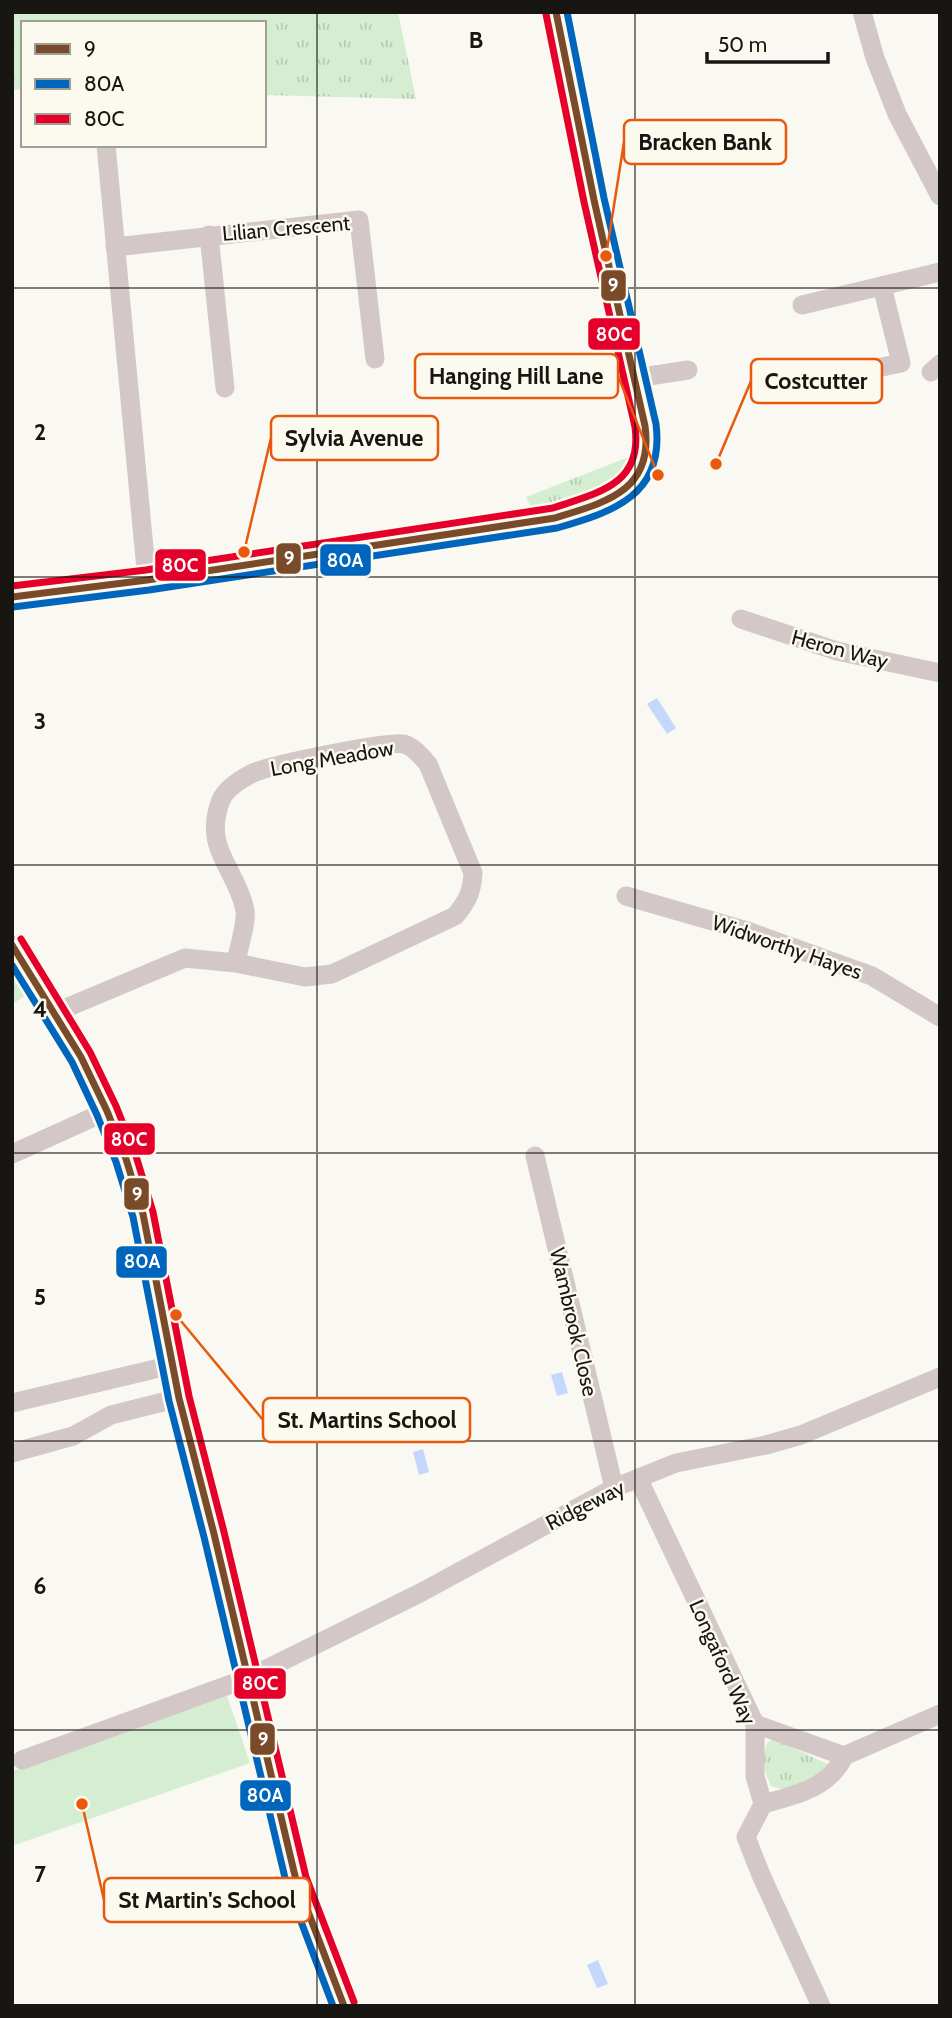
<svg xmlns="http://www.w3.org/2000/svg" width="952" height="2018" font-family="Cabin,sans-serif">
	<style>
		.grass { fill: url(#grass-tufts) }
		.garden { fill: #d5eed1 }
		.water { fill: #c3d8fb }
		.lines { fill: none; stroke-linecap: round; stroke-linejoin: round }
		.minor { stroke: #d3c8c7; stroke-width: 19 }
		.bus-1-casing { stroke: #fcf9ef; stroke-width: 12 }
		.bus-2-casing { stroke: #fcf9ef; stroke-width: 12 }
		.bus-3-casing { stroke: #fcf9ef; stroke-width: 12 }
		.bus-1 { stroke: #7a4b2a; stroke-width: 7 }
		.bus-2 { stroke: #0065bd; stroke-width: 7 }
		.bus-3 { stroke: #e4002b; stroke-width: 7 }
		.grid { fill: none; stroke: #171613; stroke-width: 2; stroke-opacity: 0.55 }
		.labels { text-anchor: middle; dominant-baseline: central; stroke-width: 5; stroke-linejoin: round; paint-order: stroke }
		.street-label { font-size: 21px; fill: #171613; stroke: #fcf9ef }
		.grid-label { font-size: 23px; text-anchor: middle; font-weight: bold; fill: #171613; stroke: #fcf9ef; stroke-width: 5; stroke-linejoin: round; paint-order: stroke }
		.leader { fill: none; stroke: #e8590c; stroke-width: 2.5 }
		.callout-dot { fill: #e8590c; stroke: #fcf9ef; stroke-width: 2.5 }
		.callout { fill: #fcf9ef; stroke: #e8590c; stroke-width: 2.5 }
		.callout-label { font-size: 23px; text-anchor: middle; font-weight: bold; fill: #171613 }
		.line-badge { stroke: #fcf9ef; stroke-width: 2.5 }
		.badge-label { font-size: 19px; text-anchor: middle; font-weight: bold; fill: #fff }
	</style>
	<defs>
		<pattern id="grass-tufts" width="24" height="20" patternUnits="userSpaceOnUse" patternTransform="scale(1.75)"><rect width="24" height="20" fill="#d5eed1"/><path d="M3 7l-1-3M5 7V3M7 7l1-3M15 17l-1-3M17 17v-4M19 17l1-3" fill="none" stroke="#b6cbb3"/></pattern>
	</defs>
	<rect width="100%" height="100%" fill="#f9f8f2"/>
	<g class="grass">
		<path d="M12,12h386l18,87 -152,-4v-72h-241v67l-11,-1z"/>
		<path d="M639,453l-10,33 -92,34 -11,-23z"/>
		<path d="M12,945l26,43 -26,16z"/>
		<path d="M776,1740l52,24 -1,7 -39,20 -17,-5c-7,-14 -12,-31 -2,-45z"/>
	</g>
	<path class="garden" d="M227,1696l23,67 -238,83v-75z"/>
	<g class="water">
		<path d="M657,698l19,30 -9,6 -20,-30z"/>
		<path d="M562,1372l6,21 -11,3 -6,-21z"/>
		<path d="M423,1449l6,23 -10,3 -6,-23z"/>
		<path d="M598,1960l10,24 -11,4 -10,-23z"/>
	</g>
	<g class="lines">
		<g class="minor">
			<path d="M862,12l13,46 22,56 43,82"/>
			<path d="M106,145l41,435"/>
			<path d="M209,235l16,153"/>
			<path d="M115,247l244,-27 16,139"/>
			<path d="M802,305l138,-33"/>
			<path d="M882,367l19,-4 -19,-77"/>
			<path d="M931,372l9,-8"/>
			<path d="M636,378l52,-8"/>
			<path d="M12,597l135,-17 408,-62c29,-10 79,-20 89,-55 5,-16 2,-34 -1,-49l-49,-214 -38,-188"/>
			<path d="M741,619l96,32 103,22"/>
			<path d="M626,896l121,35 125,45 68,41"/>
			<path d="M12,945l69,112 26,54 19,48 17,55 36,184 35,136 82,346 48,126"/>
			<path d="M54,1013l131,-55 51,5 69,14 27,-3 123,-58c12,-14 17,-24 18,-43l-45,-109c-6,-7 -14,-17 -24,-20 -17,-3 -133,21 -151,29 -12,6 -27,15 -32,27 -19,49 15,67 24,110 2,13 -7,39 -9,53"/>
			<path d="M12,1154l95,-43"/>
			<path d="M535,1156l79,332"/>
			<path d="M12,1403l160,-38"/>
			<path d="M12,1453l61,-17 38,-21 68,-17"/>
			<path d="M638,1478l117,246v52l8,28 -17,33 15,38 60,131"/>
			<path d="M755,1724l89,32"/>
			<path d="M22,1760l226,-82 172,-85 194,-105 62,-25 90,-18 35,-10 139,-58"/>
			<path d="M763,1804c31,-8 67,-16 81,-48l96,-42"/>
			<path d="M179,1898l64,-1 53,-17"/>
		</g>
		<g class="bus-1-casing">
			<g id="bus-1">
				<path d="M12,597l135,-17 408,-62c51,-16 99,-27 90,-92l-51,-226 -38,-188"/>
				<path d="M12,945l69,112 26,54 19,48 17,55 36,184 35,136 82,346 48,126"/>
			</g>
		</g>
		<g class="bus-2-casing">
			<g id="bus-2">
				<path d="M13,607l136,-17 408,-62c56,-16 108,-33 99,-104l-52,-226 -37,-186"/>
				<path d="M12,965l60,97 25,53 19,47 17,55 36,184 35,136 82,345 47,124"/>
			</g>
		</g>
		<g class="bus-3-casing">
			<g id="bus-3">
				<path d="M12,586l134,-16 407,-62c44,-15 90,-23 82,-81l-51,-225 -38,-188"/>
				<path d="M21,939l69,113 26,54 20,50 17,56 36,184 35,136 82,345 48,125"/>
			</g>
		</g>
		<use href="#bus-1" class="bus-1"/>
		<use href="#bus-2" class="bus-2"/>
		<use href="#bus-3" class="bus-3"/>
	</g>
	<path class="grid" d="M317,12v1994M635,12v1994M12,288h928M12,577h928M12,865h928M12,1153h928M12,1441h928M12,1730h928"/>
	<g class="labels">
		<g class="street-label">
			<text transform="translate(286 228) rotate(-5)">Lilian Crescent</text>
			<text transform="translate(840 649) rotate(15)">Heron Way</text>
			<text transform="translate(332 758) rotate(-10)">Long Meadow</text>
			<text transform="translate(787 947) rotate(19)">Widworthy Hayes</text>
			<text transform="translate(574 1322) rotate(77)">Wambrook Close</text>
			<text transform="translate(585 1505) rotate(-27)">Ridgeway</text>
			<text transform="translate(723 1662) rotate(66)">Longaford Way</text>
		</g>
	</g>
	<g class="grid-label">
		<text x="476" y="48">B</text>
		<text x="40" y="440">2</text>
		<text x="40" y="729">3</text>
		<text x="40" y="1017">4</text>
		<text x="40" y="1305">5</text>
		<text x="40" y="1594">6</text>
		<text x="40" y="1882">7</text>
	</g>
	<path class="leader" d="M606 256L624 142M658 475L618 376M716 464L751 381M244 552L271 438M176 1315L263 1420M82 1804L104 1900"/>
	<g class="callout-dot">
		<circle cx="606" cy="256" r="7"/>
		<circle cx="658" cy="475" r="7"/>
		<circle cx="716" cy="464" r="7"/>
		<circle cx="244" cy="552" r="7"/>
		<circle cx="176" cy="1315" r="7"/>
		<circle cx="82" cy="1804" r="7"/>
	</g>
	<g class="callout">
		<rect x="624" y="120" width="162" height="44" rx="7"/>
		<rect x="415" y="354" width="203" height="44" rx="7"/>
		<rect x="751" y="359" width="131" height="44" rx="7"/>
		<rect x="271" y="416" width="167" height="44" rx="7"/>
		<rect x="263" y="1398" width="207" height="44" rx="7"/>
		<rect x="104" y="1878" width="206" height="44" rx="7"/>
	</g>
	<g class="callout-label">
		<text x="705" y="150">Bracken Bank</text>
		<text x="516" y="384">Hanging Hill Lane</text>
		<text x="816" y="389">Costcutter</text>
		<text x="354" y="446">Sylvia Avenue</text>
		<text x="367" y="1428">St. Martins School</text>
		<text x="207" y="1908">St Martin's School</text>
	</g>
	<g class="line-badge">
		<rect x="600" y="269" width="27" height="33" rx="7" fill="#7a4b2a"/>
		<rect x="587" y="317" width="54" height="34" rx="7" fill="#e4002b"/>
		<rect x="275" y="542" width="27" height="33" rx="7" fill="#7a4b2a"/>
		<rect x="319" y="543" width="53" height="34" rx="7" fill="#0065bd"/>
		<rect x="154" y="548" width="53" height="34" rx="7" fill="#e4002b"/>
		<rect x="103" y="1122" width="53" height="34" rx="7" fill="#e4002b"/>
		<rect x="123" y="1177" width="27" height="34" rx="7" fill="#7a4b2a"/>
		<rect x="115" y="1245" width="53" height="34" rx="7" fill="#0065bd"/>
		<rect x="233" y="1667" width="54" height="33" rx="7" fill="#e4002b"/>
		<rect x="249" y="1722" width="27" height="34" rx="7" fill="#7a4b2a"/>
		<rect x="239" y="1779" width="53" height="33" rx="7" fill="#0065bd"/>
	</g>
	<g class="badge-label">
		<text x="613" y="292">9</text>
		<text x="614" y="341">80C</text>
		<text x="289" y="565">9</text>
		<text x="345" y="567">80A</text>
		<text x="180" y="572">80C</text>
		<text x="129" y="1146">80C</text>
		<text x="137" y="1201">9</text>
		<text x="142" y="1268">80A</text>
		<text x="260" y="1690">80C</text>
		<text x="263" y="1746">9</text>
		<text x="265" y="1802">80A</text>
	</g>
	<rect width="952" height="2018" fill="none" stroke="#171613" stroke-width="28"/>
	<rect x="21" y="21" width="245" height="126" fill="#fcf9ef" stroke="#a09e97" stroke-width="2"/>
	<rect x="35" y="44" width="35" height="10" fill="#7a4b2a" stroke="#a09e97" stroke-width="2"/>
	<text x="84" y="56" font-size="21" fill="#171613">9</text>
	<rect x="35" y="79" width="35" height="10" fill="#0065bd" stroke="#a09e97" stroke-width="2"/>
	<text x="84" y="91" font-size="21" fill="#171613">80A</text>
	<rect x="35" y="114" width="35" height="10" fill="#e4002b" stroke="#a09e97" stroke-width="2"/>
	<text x="84" y="126" font-size="21" fill="#171613">80C</text>
	<path d="M707 52v10h121v-10" fill="none" stroke="#171613" stroke-width="3.5"/>
	<text x="718" y="52" font-size="21" fill="#171613" stroke="#fcf9ef" stroke-width="5" paint-order="stroke">50 m</text>
</svg>
